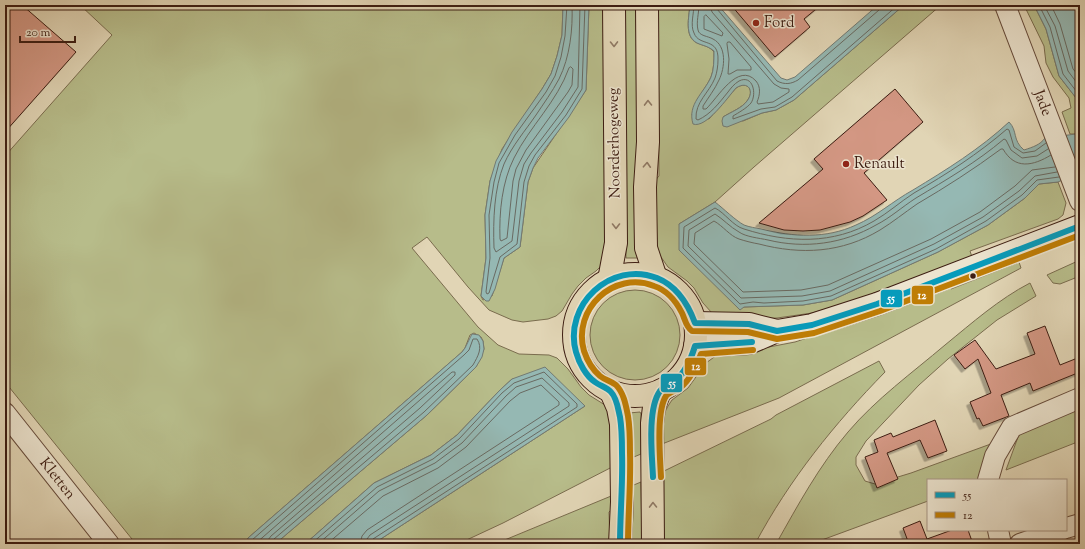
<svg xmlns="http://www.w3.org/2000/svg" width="1085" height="549" font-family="'Sorts Mill Goudy',serif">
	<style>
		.green { fill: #b7bc8a; stroke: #7a6c4e }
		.water { fill: #95b8b3; stroke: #727a73 }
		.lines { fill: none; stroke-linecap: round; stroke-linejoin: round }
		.shore { stroke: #696a62; stroke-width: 1 }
		.building { fill: #d39783; stroke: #3d1d12; filter: url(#shadow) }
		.street-casing { stroke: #664b3b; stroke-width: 22 }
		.secondary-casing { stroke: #3d1d12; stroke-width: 24 }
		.primary-casing { stroke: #3d1d12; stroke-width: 24 }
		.street { stroke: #ece4cf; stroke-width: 20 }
		.secondary { stroke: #ece4cf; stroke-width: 22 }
		.primary { stroke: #e1d5b5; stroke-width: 22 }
		.bus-1-casing { stroke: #ece4cf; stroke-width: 9 }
		.bus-2-casing { stroke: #ece4cf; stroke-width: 9 }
		.bus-1 { stroke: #069bbb; stroke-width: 6 }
		.bus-2 { stroke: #bf7d05; stroke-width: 6 }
		.oneway { stroke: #8f7964 }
		.poi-dot { fill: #8f2418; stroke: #ece4cf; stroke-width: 1.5 }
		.bus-dot { fill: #3d1d12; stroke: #ece4cf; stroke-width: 1.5 }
		.labels { text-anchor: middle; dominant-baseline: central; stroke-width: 3; stroke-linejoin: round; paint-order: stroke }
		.poi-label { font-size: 15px; fill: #3d1d12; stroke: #ece4cf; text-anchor: start }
		.street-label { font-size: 15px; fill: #3d1d12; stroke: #ece4cf }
		.line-badge { stroke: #ece4cf; stroke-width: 1.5 }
		.badge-label { font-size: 11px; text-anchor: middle; font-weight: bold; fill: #fff }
	</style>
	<defs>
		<filter id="shadow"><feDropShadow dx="-3.5" dy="3.5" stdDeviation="0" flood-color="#0004"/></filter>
	</defs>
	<rect width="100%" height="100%" fill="#e1d5b5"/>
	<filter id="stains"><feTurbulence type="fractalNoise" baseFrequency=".005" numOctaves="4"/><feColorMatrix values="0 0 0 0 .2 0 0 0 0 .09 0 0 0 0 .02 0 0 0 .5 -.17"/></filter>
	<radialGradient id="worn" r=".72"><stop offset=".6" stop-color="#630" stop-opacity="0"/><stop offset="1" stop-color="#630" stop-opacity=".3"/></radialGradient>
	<g class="green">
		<path d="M80,5h483l-1,30 -5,21 -6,18 -9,15 -40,60 -12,32 -5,34 1,43 -5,38 2,4 9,-4 12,-38 16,-11 8,-65 5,-14 53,-78 3,-85h15l2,246 -5,15 -5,5 -10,7 -8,8 -6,8 -10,17 -6,5 -8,3 -25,3 -11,-2 -23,-10 -21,-23 -41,-50 -15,11 66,79 20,18 21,9 30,1 8,3 11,11 13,18 8,8 16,10 5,8 6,52 -113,58 -45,21h-85l212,-138 -73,-27 -12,11 -43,45 -26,20 -57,28 -69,61h-30l152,-129 49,-48 8,-18 -1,-8 -2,-4 -7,-4 -4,2 -5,13 -3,4 -214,186 -2,6h-110l-131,-162v-226l107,-121z"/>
		<path d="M624,5h13l2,253h-13z"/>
		<path d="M658,5h32c-1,12 -6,32 7,38 7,3 12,3 17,9 0,8 0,18 -3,25 -7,15 -16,21 -19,38l17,4 27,-31c12,-8 19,3 11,13 -5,7 -16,11 -24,16l20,4 19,-8 14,-3 18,-10 110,-95h37l-187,162 -39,35 -36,22 64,83 60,-2 29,-5 106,-48 50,-27 37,-27 14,-14 19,-2 8,21 -3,12 -5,4 -88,32 2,6 -122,45 -38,11 -35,5 -32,1 -33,-6 -9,-10 -9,-15 -7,-7 -19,-14 -12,-17 -4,-66 7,-8z"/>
		<path d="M1024,5h10l12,24 13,47 21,27v27l-4,4h-6l-8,-22 9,-4 -2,-10 -16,-21 -7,-14 -2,-17z"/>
		<path d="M1080,260v16l-20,8 -7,-1 -6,-8z"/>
		<path d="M1019,262l2,6 -242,130 -117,46v-21l2,-9 4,-8 4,-6 16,-12 18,-25 11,-8 52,-8 26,-5 42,-14 111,-44 3,5z"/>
		<path d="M1030,283l6,13 -39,24 -49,39 -29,26 -53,56 -10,16v8l9,16 10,3 36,-11 88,-32 -21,39h-50v21l-117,43h-35c22,-39 43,-78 72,-112 28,-33 64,-59 97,-87 27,-22 54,-46 85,-62z"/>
		<circle cx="635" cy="335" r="45"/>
		<path d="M879,361l6,11c-50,51 -96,108 -130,172h-92l-1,-72 109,-53 5,-4z"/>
		<path d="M1080,407v34l-74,29 12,-33 6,-7z"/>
		<path d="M640,412l1,2v40l-12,5v-46z"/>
		<path d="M641,482l1,62h-12l-1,-57z"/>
		<path d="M616,494v11l-7,7 1,32h-115z"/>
	</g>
	<g class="water">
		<path d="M563,5h26l-3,85 -17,27 -31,41 -5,10 -5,14 -8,65 -16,11 -9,31 -6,12h-3l-5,-5 5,-38 -1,-43 5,-34 6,-20 16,-29 30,-43 9,-15 6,-18 5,-21z"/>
		<path d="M690,5h28l63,73 6,2 8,-3 83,-72h26l-110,95 -18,10 -14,3 -35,14 -4,-1 -1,-5 1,-4c8,-5 19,-9 24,-16 8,-10 1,-21 -11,-13 -8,9 -30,41 -43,36 -6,-20 11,-31 18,-47 3,-7 3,-18 3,-26 -6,-5 -10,-5 -17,-8 -13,-7 -8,-26 -7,-38z"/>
		<path d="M1034,5h46v98l-21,-27 -13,-47z"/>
		<path d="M1009,122c9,9 3,18 15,28 9,-3 16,-5 21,-12l31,-4 4,-4v42l-22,10 -19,2 -14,14 -37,27 -50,27 -106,48 -29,5 -59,2 -4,3 -61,-60v-26l36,-22c9,7 20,18 29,23 5,2 12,3 17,4 32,8 65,10 95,-4 21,-9 37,-24 57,-35 33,-20 67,-41 96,-68z"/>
		<path d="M472,334l7,1 4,6 1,8 -2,8 -6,10 -49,48 -152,129h-29l2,-6 214,-186 3,-4z"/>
		<path d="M545,367l40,39 -212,138h-68l69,-61 57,-28 26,-20 43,-45 12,-11z"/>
	</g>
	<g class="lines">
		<g class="shore">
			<path d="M567,5l-2,31 -4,21 -6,19 -9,16 -31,43 -16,28 -5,19 -5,33 1,43 -4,34 1,2 2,-1 11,-36 17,-13 7,-62 5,-16 6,-11 31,-40 16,-26 3,-84"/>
			<path d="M572,5c1,24 -2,52 -13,74 -7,13 -15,24 -23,36 -11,16 -24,31 -32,49 -10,25 -11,56 -10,84l2,4 16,-11 7,-60 5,-17 7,-11 31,-41 16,-25 2,-82"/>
			<path d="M694,5c0,8 -4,20 0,28 5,14 25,4 24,27 0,5 -1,13 -3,18 -6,15 -20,24 -19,41l2,1c13,-6 21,-17 30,-28 3,-4 6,-8 11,-11 14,-7 18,13 12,22 -4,5 -13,10 -18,13v3l28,-10 14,-2 17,-10 106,-92"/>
			<path d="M699,5c0,8 -3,17 -1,25 1,6 10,6 15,9 14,7 12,29 6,41 -4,9 -11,18 -16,26v3h3c11,-10 32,-48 50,-28 5,6 4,14 1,21l1,2 15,-2 16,-10v-3l-8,-1 -7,-4 -62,-72 -2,-7"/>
			<path d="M715,5l2,4 60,72c8,4 14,3 21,-1l81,-70 2,-5"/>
			<path d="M1039,5l11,22 13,47 17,22"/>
			<path d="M1044,5l11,21 13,45 12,16"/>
			<path d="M1051,5l9,19 13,45 7,8"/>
			<path d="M706,15l17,18 -1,3 -18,-7v-12z"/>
			<path d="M728,42h2l21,25v3h-14l-7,4h-2l1,-15 -2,-15z"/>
			<path d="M571,67l2,2 -1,16 -4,7 -42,58 -10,19 -3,12 -6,57 -6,3 -1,-2c-1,-27 2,-57 14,-81 16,-32 43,-56 55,-90z"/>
			<path d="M1046,143l-11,8 -12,2 -9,-6 -5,-17 -2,-1c-29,25 -60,45 -93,64 -14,9 -26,20 -40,28 -41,24 -86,22 -130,8 -11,-3 -19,-16 -29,-21l-31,19 -1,21 57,56 13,-2 11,1 39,-2 28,-5 105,-47 50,-28 36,-26 15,-15 22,-3"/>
			<path d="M1048,149l-11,7 -15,2 -11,-8 -5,-10 -2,-1c-27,23 -58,41 -88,59 -14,9 -26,20 -40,27 -33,19 -71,24 -108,15 -9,-2 -22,-3 -29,-8 -9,-5 -16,-13 -24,-18l-26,16 -1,16 53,52 61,-2 28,-5 104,-47 49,-27 36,-26 16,-15 22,-4"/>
			<path d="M1051,155c-18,11 -36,15 -48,-6h-2c-27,20 -55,38 -84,55 -13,9 -24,18 -37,26 -38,23 -79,25 -121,14 -6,-1 -14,-3 -20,-5 -9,-3 -16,-13 -25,-18l-19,12 -1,11 49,48 58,-2 27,-5 103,-46 49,-27 35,-26 17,-16 23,-3"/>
			<path d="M250,544l2,-4 212,-185 5,-5 4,-11h4c6,9 1,17 -4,26l-49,47 -150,127 -1,5"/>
			<path d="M255,544l197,-172h3v3l-35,33 -149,128 -3,4v4"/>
			<path d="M311,544l66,-57 56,-28 26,-20 43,-46 12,-10 30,-11 33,32v3l-204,132 -2,5"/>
			<path d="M318,544l61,-53 56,-28 27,-20 44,-47 10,-9 26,-9 27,25v3l-199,129 -3,4 -1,5"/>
			<path d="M327,544l56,-48 55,-28 28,-21 44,-46 10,-8 21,-8 18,17v3l-192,125 -5,6 -2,8"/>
		</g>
	</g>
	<g class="building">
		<path d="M5,5h17l54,47 -71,80z"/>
		<path d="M731,5h90l-17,14 6,8 -35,30z"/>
		<path d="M895,89l28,33 -59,51 23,27 -24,16 -13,6 -30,8 -17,1 -19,-1 -25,-7 64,-54 -9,-10z"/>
		<path d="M1045,326l15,39 20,-8v15l-47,19 -3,-8 -29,12 8,21 -26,10 -4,-8 -2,1 -7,-17 21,-9 -13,-34 -13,10 -11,-14 21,-15 21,29 39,-15 -8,-21z"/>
		<path d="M935,420l12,31 -19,7 -8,-18 -33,13 11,26 -21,9 -12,-31 13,-5 -4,-12 17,-7 2,4z"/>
		<path d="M920,521l7,18 25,-9h16l5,14h-64l-6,-16z"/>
	</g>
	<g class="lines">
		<g class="street-casing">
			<g id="street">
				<path id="s1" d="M1005,5l75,196"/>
				<path id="s2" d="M5,413l104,131"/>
				<path d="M988,480l7,-24 17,-29 68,-29"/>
				<path d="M1066,528l14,-4"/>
				<path d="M998,530l3,14"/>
				<path d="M1020,544l41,-14"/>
			</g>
		</g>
		<g class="secondary-casing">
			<g id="secondary">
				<path d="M695,323l54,1 28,7"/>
				<path d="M695,346l54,-3 28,-12 35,-6 65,-21 203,-78"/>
			</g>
		</g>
		<g class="primary-casing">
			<g id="primary">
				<path d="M647,5l1,137 -3,45 1,61 10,30"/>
				<circle cx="635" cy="335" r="61"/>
				<path d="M609,280l7,-37 -2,-238"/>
				<path d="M611,392l7,16 3,16 1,78 -2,42"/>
				<path d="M653,544l-1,-121 2,-16 6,-16"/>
			</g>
		</g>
		<use href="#street" class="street"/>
		<use href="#secondary" class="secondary"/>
		<use href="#primary" class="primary"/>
		<g class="bus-1-casing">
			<g id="bus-1">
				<path d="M653,477c-1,-22 -6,-68 7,-86 3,-5 11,-7 15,-10 11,-9 16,-22 20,-35l57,-4"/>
				<path d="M620,544c0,-30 3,-60 2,-91 0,-12 0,-24 -2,-36 -2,-8 -3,-19 -9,-25 -4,-5 -11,-6 -16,-10 -9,-6 -16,-19 -19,-30 -13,-47 35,-92 81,-74 20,8 31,26 38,45l54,1 28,7 35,-6 65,-21 203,-78"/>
			</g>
		</g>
		<g class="bus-2-casing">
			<g id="bus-2">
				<path d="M661,477c-1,-19 -5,-66 5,-81 3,-4 10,-5 14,-8 11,-9 16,-22 21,-34l52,-4"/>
				<path d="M628,544c0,-30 3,-61 2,-91 0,-13 0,-25 -2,-37 -2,-10 -4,-23 -12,-31 -5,-4 -11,-5 -16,-9 -7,-6 -13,-16 -16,-25 -12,-42 30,-81 70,-65 12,4 22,15 28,27 3,6 4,14 10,18l56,1 29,7 37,-6 66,-22 200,-76"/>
			</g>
		</g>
		<use href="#bus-1" class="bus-1"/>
		<use href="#bus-2" class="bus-2"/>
	</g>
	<defs><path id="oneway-chevron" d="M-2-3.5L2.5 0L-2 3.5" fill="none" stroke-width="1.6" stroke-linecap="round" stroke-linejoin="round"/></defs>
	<g class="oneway">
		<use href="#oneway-chevron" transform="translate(614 44) rotate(89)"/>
		<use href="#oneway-chevron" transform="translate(648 103) rotate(-91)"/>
		<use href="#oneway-chevron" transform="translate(647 165) rotate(-87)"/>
		<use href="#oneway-chevron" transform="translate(616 226) rotate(90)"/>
		<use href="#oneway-chevron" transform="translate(653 505) rotate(-91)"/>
	</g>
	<g class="poi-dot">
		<circle cx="756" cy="23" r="4"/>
		<circle cx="846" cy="164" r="4"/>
	</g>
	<circle class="bus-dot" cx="973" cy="276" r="3.5"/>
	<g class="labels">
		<g class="poi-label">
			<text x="764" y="23">Ford</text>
			<text x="854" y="164">Renault</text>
		</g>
		<g class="street-label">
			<text stroke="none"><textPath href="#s1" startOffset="105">Jade</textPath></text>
			<text transform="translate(615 143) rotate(-91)">Noorderhogeweg</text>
			<text stroke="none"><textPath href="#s2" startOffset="84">Kletten</textPath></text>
		</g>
	</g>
	<g class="line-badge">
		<rect x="911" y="285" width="23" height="20" rx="4" fill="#bf7d05"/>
		<rect x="880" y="289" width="23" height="19" rx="4" fill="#069bbb"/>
		<rect x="684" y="357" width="23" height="19" rx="4" fill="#bf7d05"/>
		<rect x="660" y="373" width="23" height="20" rx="4" fill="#069bbb"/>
	</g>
	<g class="badge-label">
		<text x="922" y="299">12</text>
		<text x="891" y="302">55</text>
		<text x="696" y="370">12</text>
		<text x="672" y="387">55</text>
	</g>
	<rect width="1085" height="549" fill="none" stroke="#e1d5b5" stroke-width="20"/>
	<rect x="6" y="6" width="1073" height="537" fill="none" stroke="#3d1d12" stroke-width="2"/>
	<rect x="10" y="10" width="1065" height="529" fill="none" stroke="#3d1d12"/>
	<rect x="927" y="479" width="140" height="52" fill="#ece4cf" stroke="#a69483"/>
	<rect x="935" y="492" width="20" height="6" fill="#069bbb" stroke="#a69483"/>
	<text x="963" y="499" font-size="12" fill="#3d1d12">55</text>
	<rect x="935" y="512" width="20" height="6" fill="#bf7d05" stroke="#a69483"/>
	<text x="963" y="519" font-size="12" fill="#3d1d12">12</text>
	<path d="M20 36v6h55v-6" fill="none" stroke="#3d1d12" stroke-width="2"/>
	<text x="26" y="36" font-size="12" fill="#3d1d12" stroke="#ece4cf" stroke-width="3" paint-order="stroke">20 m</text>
	<rect width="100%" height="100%" filter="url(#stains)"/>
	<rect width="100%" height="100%" fill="url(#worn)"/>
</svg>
